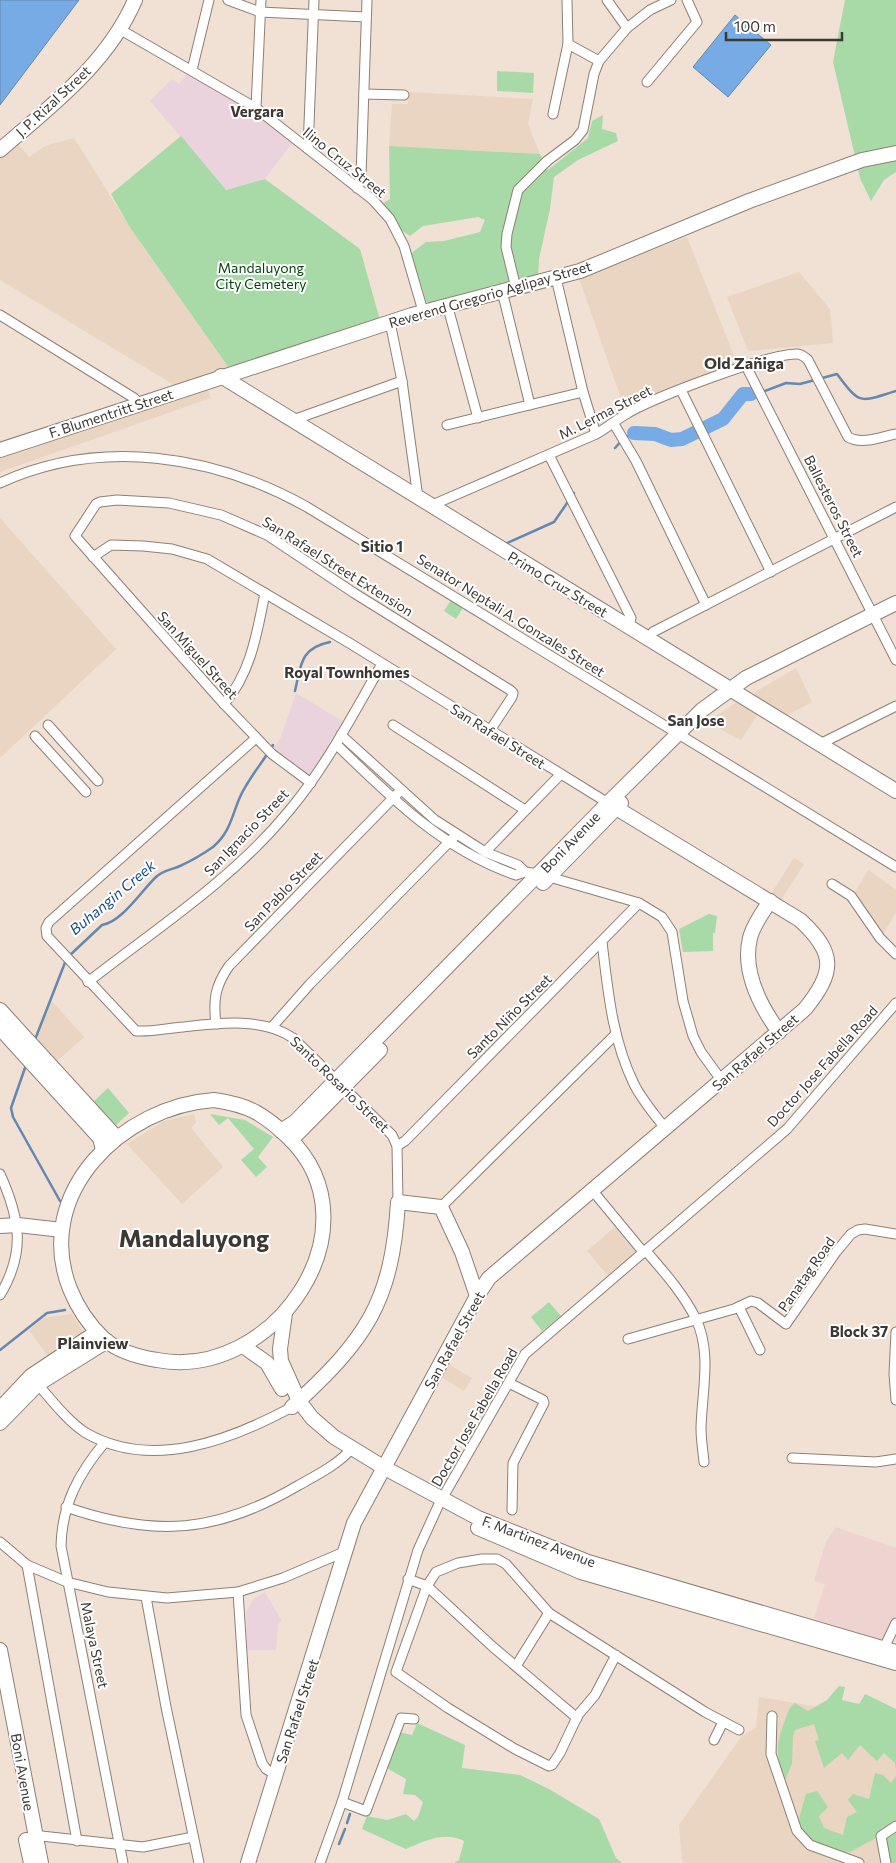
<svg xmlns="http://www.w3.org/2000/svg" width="896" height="1863" font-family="Commissioner,sans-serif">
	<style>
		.built { fill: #ead4c2 }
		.education { fill: #ebd3dd }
		.medical { fill: #eed3d0 }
		.green { fill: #a8daa7 }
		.water { fill: #76abe5; stroke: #6588b0 }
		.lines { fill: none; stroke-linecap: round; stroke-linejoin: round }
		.stream { stroke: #6588b0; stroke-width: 2.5 }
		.river { stroke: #76abe5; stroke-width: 14 }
		.street-casing { stroke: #8d8074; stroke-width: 11 }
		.secondary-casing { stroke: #8d8074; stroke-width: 16 }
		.street { stroke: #fff; stroke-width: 9 }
		.secondary { stroke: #fff; stroke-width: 14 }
		.labels { text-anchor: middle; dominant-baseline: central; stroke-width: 4; stroke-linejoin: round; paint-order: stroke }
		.street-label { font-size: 14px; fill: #3e3833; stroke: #fff }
		.park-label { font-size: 14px; fill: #04450d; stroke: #fff }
		.neighbourhood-label { font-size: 15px; font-weight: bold; fill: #3e3833; stroke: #fff }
		.water-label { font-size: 15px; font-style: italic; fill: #184e84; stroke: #fff }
		.quarter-label { font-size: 16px; font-weight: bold; fill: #3e3833; stroke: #fff }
		.town-label { font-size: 24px; font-weight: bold; fill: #3e3833; stroke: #fff }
	</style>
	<rect width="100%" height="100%" fill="#f0e1d4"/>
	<g class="built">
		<path d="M409,92l124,7 -5,25 12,30 -151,-8 3,-42h16z"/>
		<path d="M74,138l55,88 100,142 -53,18 -176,-106v-123l16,-15 13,15 16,-11z"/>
		<path d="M687,237l51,129 -114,41 -45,-129z"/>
		<path d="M799,272l31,37 3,34 -85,8 -21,-54z"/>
		<path d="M207,388l4,10 -211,74v-16z"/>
		<path d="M0,518l116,131 -116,109z"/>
		<path d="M796,668l16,34 -24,13 -33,-18v-5z"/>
		<path d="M737,702l21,12 -17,26 -21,-11 -7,-11z"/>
		<path d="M794,858l10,6 -23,36 -10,-6z"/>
		<path d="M868,870l28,20v22l-14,24 -28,-42z"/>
		<path d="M50,999l34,38 -27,24 -20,-23z"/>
		<path d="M194,1114l2,9 -5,5 32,39 -41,37 -55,-60 37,-23z"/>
		<path d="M615,1227l23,28 -28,23 -23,-27z"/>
		<path d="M72,1314l13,21 -35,24 -21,-29 15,-12z"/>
		<path d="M448,1364l24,14 -8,13 -23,-14z"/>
		<path d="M759,1697l137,23v143h-211l-3,-2 -3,-36 62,-88 15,-10z"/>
	</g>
	<g class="education">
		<path d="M190,70l69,45 33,28 -27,36 -39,11 -76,-89 22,-22 7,5z"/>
		<path d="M296,693l48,29 -35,54 -35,-28 6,-9z"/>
		<path d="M265,1592l17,29 -4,3 -2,26h-29l-1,-38 7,-12z"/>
	</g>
	<path class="medical" d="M836,1527l60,21v67l-12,26 -70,-22 11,-35 -11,-3 12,-39z"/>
	<g class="green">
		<path d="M845,0h51v172l-12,8 -13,21 -11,-23 -27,-116z"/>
		<path d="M497,71l37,2 -1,20 -36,-2z"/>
		<path d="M603,115l-1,14 14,4 2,8 -40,19 -24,17 -4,32 -11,50 -1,19c-36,7 -71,14 -104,30l-8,-7 -6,-19 -14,-10 -1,-14 21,-16 18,-1 36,-9 5,-12 -7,-3 -55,9 -13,10 -9,-6 -19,-26 8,-5 -1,-53 151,8 8,16 40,-32 4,-17z"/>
		<path d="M181,136l45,54 39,-11 95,70 20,71 -151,48 -100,-142 -18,-32z"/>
		<path d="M451,600l12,8 -7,11 -12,-8z"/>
		<path d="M709,914l8,2 -2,17h-2v18l-30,1 -4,-23z"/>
		<path d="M108,1088l21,25 -13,12 -22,-24z"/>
		<path d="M210,1114l35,6 28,17 -15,20 9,10 -11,10 -15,-17 13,-11 -26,-31 -9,7z"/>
		<path d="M549,1302l12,14 -19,15 -11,-14z"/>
		<path d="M839,1686l6,1 -3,13 17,4 6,-10 31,15v60l-1,-6 -11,-10 -7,8 -17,-16 -12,15 -6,-7 -18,15 -9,-27 4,-1 -5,-16 -19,6 -2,6 -1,27 -6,16c-11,-21 -10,-35 -2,-56 3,-8 4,-15 11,-20l13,8 19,-11z"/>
		<path d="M417,1723l48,22 -3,23 58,7 29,14 50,30 17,39 6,5h-168l5,-3 5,-19c-20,-10 -39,0 -58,8l-44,-20 5,-13 20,4 19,-6 8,7 4,-4 5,-15 -8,-7 -12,-1 3,-15 -21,-12 13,-35 14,3z"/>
		<path d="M875,1773l8,2 8,8 5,-7v87h-13l-7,-25 -26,14h-7l-37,-13 -8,-17 8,-28 11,-3 11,16 -9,9 5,12 19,7 4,-18 10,-5 -9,-12 5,-6 16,5z"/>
	</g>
	<g class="water">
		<path d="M0,0h79l-79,105z"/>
		<path d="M735,15l36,30 -43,52 -35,-30z"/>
	</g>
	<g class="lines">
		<g class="stream">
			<path d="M762,392l24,-9 14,1 37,-10c24,32 22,28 59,17"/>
			<path d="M615,448l8,-9 11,-6"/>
			<path d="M505,544l49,-22 20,-29"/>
			<path d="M295,691c6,-26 5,-43 35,-49"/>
			<path d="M69,956l33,-31c20,-3 40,-35 54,-48 7,-7 15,-7 24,-11 11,-5 23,-12 33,-19 17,-14 19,-32 27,-50 8,-18 23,-35 33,-52"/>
			<path d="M36,1037l30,-77"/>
			<path d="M26,1065l-15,43 2,9 47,84"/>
			<path d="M0,1350l47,-37 18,-3"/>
			<path d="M347,1823l3,-9"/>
			<path d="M339,1844l6,-15"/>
		</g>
		<path class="river" d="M634,433l21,1 16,6 11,-1 41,-20 20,-25h8"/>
		<g class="street-casing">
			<g id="street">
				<path d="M228,0l32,12 106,5"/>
				<path d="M607,0l20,28"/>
				<path d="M121,30l135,78 117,92 17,19 14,27 19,65"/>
				<path d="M568,44l31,17"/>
				<path d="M192,70l17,-70"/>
				<path d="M647,82l50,-60 -10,-22"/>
				<path d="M364,94l40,1"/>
				<path d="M256,108l5,-108"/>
				<path d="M553,114l15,-70 -1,-44"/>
				<path d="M308,149l6,-149"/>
				<path d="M357,188l4,-12 6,-176"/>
				<path d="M556,278l27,114 13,42"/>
				<path d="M516,288l-10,-41 1,-13 11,-44 29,-29 28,-21 8,-10 11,-56 5,-13 28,-33 23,-18 21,-10"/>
				<path d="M502,291l28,114"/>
				<path d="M447,304l31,114"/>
				<path d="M0,315l134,83 5,6"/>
				<path d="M390,322l12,59 16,117"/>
				<path d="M746,366l150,294"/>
				<path d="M681,390l90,182"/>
				<path d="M293,420l109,-39"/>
				<path d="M614,424l22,37 70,144"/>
				<path d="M447,425l136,-33"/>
				<path d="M549,455l82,163 -2,10"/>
				<path d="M0,483c100,-46 214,-28 307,24l589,360"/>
				<path d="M430,506l166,-72c11,-6 21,-15 32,-21 24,-15 145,-61 170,-59 4,1 7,3 10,6l40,77c14,8 32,0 48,-3"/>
				<path d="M93,557l18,-12 32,1 29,3 35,10 144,85 257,159"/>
				<path d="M648,639l5,-7 243,-125"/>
				<path d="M224,704c27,-31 33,-71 41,-111"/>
				<path d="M48,725l50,56"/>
				<path d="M393,725l132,85"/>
				<path d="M341,735l94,85 50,32 33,13 7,7"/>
				<path d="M35,736l51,56"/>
				<path d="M256,738l-207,184 -3,6 1,8 89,95c16,1 32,-3 47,-4 35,-4 80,-10 110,11l99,97 5,11 1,56"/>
				<path d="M336,744c54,53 107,106 180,131l9,-3 14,2 100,29 23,14 10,15 11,69 10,35 8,16 21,29"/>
				<path d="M820,744l76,-38"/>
				<path d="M311,783l-39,-29 -48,-50 -149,-168 21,-32 4,-2 17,-2 52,3 52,12 46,20 87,58 156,97 3,3 -1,4 -23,35"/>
				<path d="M485,852l75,-77"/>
				<path d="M832,884l19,12 29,42 16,16"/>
				<path d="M602,942c6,49 10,97 32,142 8,16 20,30 31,44"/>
				<path d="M88,982c69,-54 144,-102 200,-170 38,-45 65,-98 94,-148"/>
				<path d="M216,1024c-3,-24 -1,-38 13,-58l171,-175"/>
				<path d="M272,1027l38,-43 146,-149"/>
				<path d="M397,1146l8,-5 234,-238"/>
				<path d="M0,1174c20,44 26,78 0,121"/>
				<path d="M592,1190l52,63"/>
				<path d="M441,1207l175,-173"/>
				<path d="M646,1251c18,21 37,42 50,68 16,34 6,72 5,109 0,12 2,23 3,34"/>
				<path d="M739,1307l21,43"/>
				<path d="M896,1332l-2,42 2,26"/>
				<path d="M628,1339l106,-30 17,-8 7,2 28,21 50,-72 15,-18 7,-4 7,-1 31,5"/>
				<path d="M35,1381c14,16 34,42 51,52 66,38 145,7 206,-26"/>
				<path d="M509,1383l34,17 1,3 -31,60 -1,47"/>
				<path d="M105,1442c-26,31 -43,62 -44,104l62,317"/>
				<path d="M792,1458l84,4 20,-3"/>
				<path d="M66,1507c89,31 152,26 233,-22 18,-10 40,-21 53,-37"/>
				<path d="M0,1542l27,23 40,17 41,10 59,6 71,-6 45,-14 61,-26"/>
				<path d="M27,1565l50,276"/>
				<path d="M408,1579l19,7 66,61 84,71"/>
				<path d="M238,1592l8,123 16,48 4,6 10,6"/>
				<path d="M146,1597l20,110 33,156"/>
				<path d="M884,1648l12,-25"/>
				<path d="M616,1655l-21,40 -17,20 -18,38 -8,12 -3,1 -34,-17 -67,-41 -52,-36 31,-86 9,-14 22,-9 24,-4h15l9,5 43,49 156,99 34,18"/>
				<path d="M516,1666l33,-53"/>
				<path d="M772,1716l-1,38 26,77 13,14 49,18"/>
				<path d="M714,1740l9,-18"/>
				<path d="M342,1802l24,9 35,-93 13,1"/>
				<path d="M32,1835l111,12 50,-10"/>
				<path d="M320,1863l22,-61 76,-252 21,-46 86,-150 262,-225 109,-126"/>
				<path d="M886,1863l-5,-27 15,-10"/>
			</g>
		</g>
		<g class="secondary-casing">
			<g id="secondary">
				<path d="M0,150c51,-44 108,-87 135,-150"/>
				<path d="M221,376l675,415"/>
				<path d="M0,450l412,-135 168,-44 169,-70 113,-41 34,-7"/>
				<path d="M543,883l78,-80"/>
				<path d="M770,901c-7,11 -17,24 -20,37 -8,33 11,69 29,94"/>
				<path d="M0,1010l116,127"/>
				<path d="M0,1028l100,110 3,12"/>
				<path d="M214,1100c35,5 50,14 75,38 92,90 -17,244 -132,222 -19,-3 -38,-8 -53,-21 -16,-15 -26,-30 -34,-50 -38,-96 53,-183 144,-189z"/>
				<path d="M281,1131l14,-9 313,-319 94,-93 44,-32 150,-75"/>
				<path d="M291,1140l89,-90"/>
				<path d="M0,1226l18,-1 44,5"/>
				<path d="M285,1313l-5,36 1,12 18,40 13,17 22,19 49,30 95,51 110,44 308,90"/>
				<path d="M243,1346l24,17 15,26"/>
				<path d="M292,1407c73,-67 100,-103 106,-205l43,5 21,45 15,44"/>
				<path d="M0,1409l31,-33 66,-44"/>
				<path d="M0,1423l38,-39 69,-43"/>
				<path d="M478,1528l103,44 315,91"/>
				<path d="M0,1650l41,213"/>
				<path d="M26,1840l5,23"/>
				<path d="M248,1863l106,-340 123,-227 12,-18 316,-269c30,-37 31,-56 -5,-89l-192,-117"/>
			</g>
		</g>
		<use href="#street" class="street"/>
		<use href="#secondary" class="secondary"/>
	</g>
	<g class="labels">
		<g class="street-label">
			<text transform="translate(53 101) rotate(-43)">J. P. Rizal Street</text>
			<text transform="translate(345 162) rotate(39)">Ilino Cruz Street</text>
			<text transform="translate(490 294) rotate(-16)">Reverend Gregorio Aglipay Street</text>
			<text transform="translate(605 412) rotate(-27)">M. Lerma Street</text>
			<text transform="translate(111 413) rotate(-18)">F. Blumentritt Street</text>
			<text transform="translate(834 506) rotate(63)">Ballesteros Street</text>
			<text transform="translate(338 566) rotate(32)">San Rafael Street Extension</text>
			<text transform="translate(558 584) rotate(31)">Primo Cruz Street</text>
			<text transform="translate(511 615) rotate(32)">Senator Neptali A. Gonzales Street</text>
			<text transform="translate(198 655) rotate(48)">San Miguel Street</text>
			<text transform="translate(498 736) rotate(32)">San Rafael Street</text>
			<text transform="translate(246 832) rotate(-46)">San Ignacio Street</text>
			<text transform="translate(570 842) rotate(-46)">Boni Avenue</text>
			<text transform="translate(283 891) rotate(-46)">San Pablo Street</text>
			<text transform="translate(509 1016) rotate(-45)">Santo Niño Street</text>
			<text transform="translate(755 1052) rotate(-41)">San Rafael Street</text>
			<text transform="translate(822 1066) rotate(-48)">Doctor Jose Fabella Road</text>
			<text transform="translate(340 1084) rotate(44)">Santo Rosario Street</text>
			<text transform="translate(806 1274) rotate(-55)">Panatag Road</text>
			<text transform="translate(454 1340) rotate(-61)">San Rafael Street</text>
			<text transform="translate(474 1417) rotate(-60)">Doctor Jose Fabella Road</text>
			<text transform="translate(539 1541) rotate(21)">F. Martinez Avenue</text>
			<text transform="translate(95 1645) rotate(78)">Malaya Street</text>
			<text transform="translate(297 1711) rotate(-72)">San Rafael Street</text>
			<text transform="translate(23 1772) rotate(80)">Boni Avenue</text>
		</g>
		<g class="park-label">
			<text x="261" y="267">Mandaluyong<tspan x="261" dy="16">City Cemetery</tspan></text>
		</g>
		<g class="neighbourhood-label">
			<text x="257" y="111">Vergara</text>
			<text x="382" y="546">Sitio 1</text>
			<text x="347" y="672">Royal Townhomes</text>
			<text x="696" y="720">San Jose</text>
			<text x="859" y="1331">Block 37</text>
		</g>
		<g class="water-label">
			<text transform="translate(112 897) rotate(-40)">Buhangin Creek</text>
		</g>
		<g class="quarter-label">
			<text x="744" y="362">Old Zañiga</text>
			<text x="93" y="1342">Plainview</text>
		</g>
		<g class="town-label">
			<text x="194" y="1237">Mandaluyong</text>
		</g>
	</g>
	<path d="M726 32v8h116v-8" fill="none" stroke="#3e3833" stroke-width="2.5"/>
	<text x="734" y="32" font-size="15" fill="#3e3833" stroke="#ffffff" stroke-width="4" paint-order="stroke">100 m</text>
</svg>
